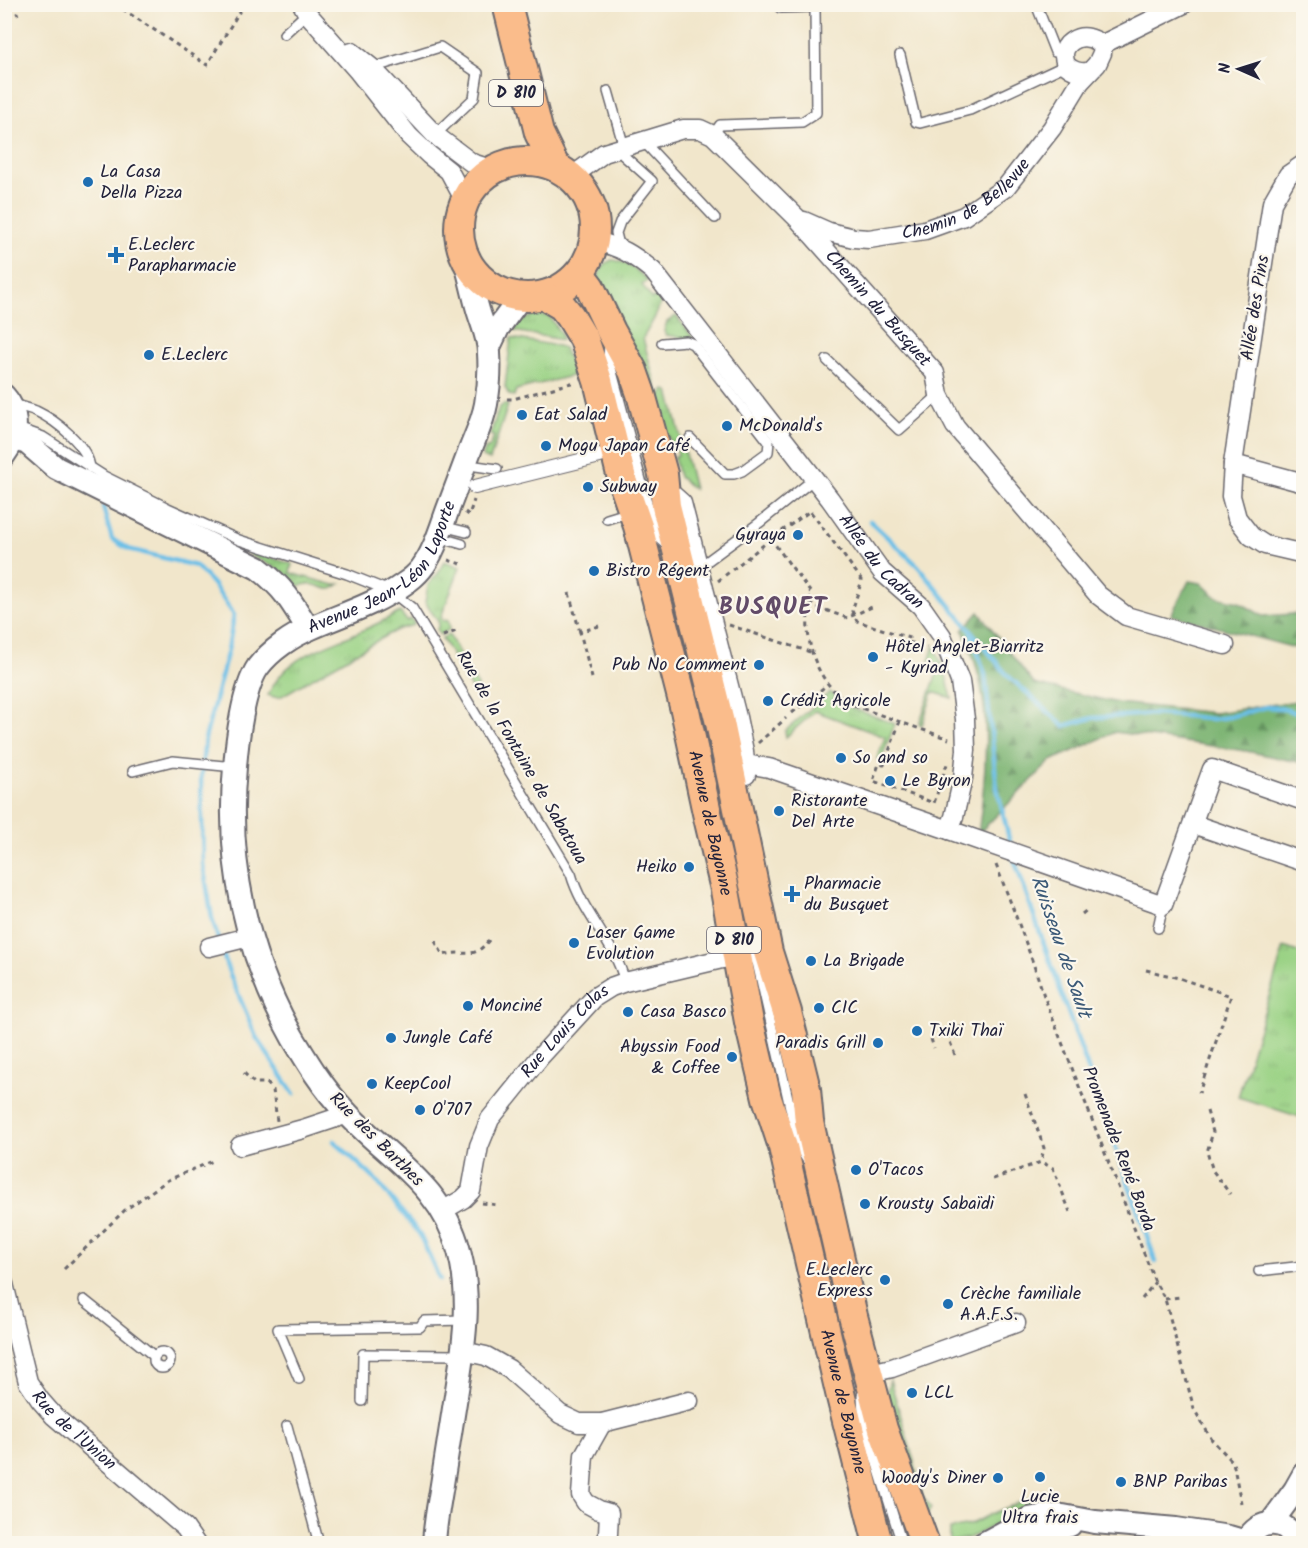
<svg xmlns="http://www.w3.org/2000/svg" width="1308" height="1548" font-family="Kalam,sans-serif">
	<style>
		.grass { fill: url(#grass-tufts); stroke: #5e7a60; stroke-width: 1.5 }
		.forest { fill: url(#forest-firs); stroke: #4e6b56; stroke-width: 1.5 }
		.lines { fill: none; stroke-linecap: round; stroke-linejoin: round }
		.stream { stroke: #6abfe7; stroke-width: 4.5 }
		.service-casing { stroke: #6a676d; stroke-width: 12 }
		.pedestrian-casing { stroke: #6a676d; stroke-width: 16 }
		.minor-casing { stroke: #6a676d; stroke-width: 21 }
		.tertiary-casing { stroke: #6a676d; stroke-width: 26 }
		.primary-casing { stroke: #6a676d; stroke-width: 32 }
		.path { stroke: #6a676d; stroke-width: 3; stroke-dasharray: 4.5 4.5; stroke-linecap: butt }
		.service { stroke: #fff; stroke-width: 9 }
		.pedestrian { stroke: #fff; stroke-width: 14 }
		.minor { stroke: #fff; stroke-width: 18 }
		.tertiary { stroke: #fff; stroke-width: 22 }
		.primary { stroke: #fabc8b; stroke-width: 28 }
		.poi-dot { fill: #1f6fb2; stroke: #fbf7ec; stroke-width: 2 }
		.labels { text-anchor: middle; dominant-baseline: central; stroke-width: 4.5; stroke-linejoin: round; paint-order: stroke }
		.shield { fill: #fbf7ec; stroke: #636270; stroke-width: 1.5 }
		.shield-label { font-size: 16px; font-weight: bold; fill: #22223b }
		.poi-label { font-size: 18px; fill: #22223b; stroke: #fbf7ec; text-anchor: start }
		.street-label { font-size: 18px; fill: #22223b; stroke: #fbf7ec }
		.water-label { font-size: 20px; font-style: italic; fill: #3b5977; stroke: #fbf7ec }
		.district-label { font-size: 24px; font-weight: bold; letter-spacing: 1.5px; fill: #624b68; stroke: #fbf7ec }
	</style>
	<defs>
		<pattern id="grass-tufts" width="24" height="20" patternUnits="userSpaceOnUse" patternTransform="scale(1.5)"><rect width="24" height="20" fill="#9ad284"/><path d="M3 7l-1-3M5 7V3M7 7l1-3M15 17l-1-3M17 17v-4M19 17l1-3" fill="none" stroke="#84b473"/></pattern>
		<pattern id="forest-firs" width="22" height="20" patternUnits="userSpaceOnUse" patternTransform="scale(1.5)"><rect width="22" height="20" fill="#7bb472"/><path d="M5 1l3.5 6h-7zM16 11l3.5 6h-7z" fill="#64925f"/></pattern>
	</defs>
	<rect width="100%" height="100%" fill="#fbf7ec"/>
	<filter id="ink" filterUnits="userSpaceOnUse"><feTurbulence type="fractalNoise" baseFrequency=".0167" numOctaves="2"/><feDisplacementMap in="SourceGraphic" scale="12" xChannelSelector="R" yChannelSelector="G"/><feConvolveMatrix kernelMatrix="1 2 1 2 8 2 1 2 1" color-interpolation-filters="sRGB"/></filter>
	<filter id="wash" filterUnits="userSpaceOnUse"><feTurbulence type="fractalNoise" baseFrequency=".008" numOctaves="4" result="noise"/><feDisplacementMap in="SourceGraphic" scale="24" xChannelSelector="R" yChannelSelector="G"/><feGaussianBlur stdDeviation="1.35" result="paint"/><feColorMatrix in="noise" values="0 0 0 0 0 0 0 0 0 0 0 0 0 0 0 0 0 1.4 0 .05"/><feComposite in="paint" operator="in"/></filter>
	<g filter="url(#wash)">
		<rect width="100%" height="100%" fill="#f1e6cb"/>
		<g class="grass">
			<path d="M612,260c14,1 25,11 36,20l-6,5 10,14 9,-4c0,16 -11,30 -18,43l15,57 2,1 5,-6 4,1 25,98 -15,-12 -5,-20 4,-2 -2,-10 -5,1 -2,-10 -3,1 -68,-159c2,-9 5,-14 14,-18z"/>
			<path d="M536,315l13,1 12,18 1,6 -48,-9c5,-9 11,-13 22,-16z"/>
			<path d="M676,316l19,24 -29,-5 -2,-4 3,-9z"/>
			<path d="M511,338l47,8 6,2 11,27 -59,15 -2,6 -5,-1 -4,-8z"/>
			<path d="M504,404l4,1 -18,55 -8,-3 4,-9h3l5,-12 -4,-1 9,-27z"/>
			<path d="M252,552l40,12 -2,9 44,12 6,-1c-12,11 -17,1 -30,0 -4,0 -8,1 -11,2l-15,-14 -34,-17z"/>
			<path d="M444,561l16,6 -19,50 2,4 5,-1 2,9 -10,6 -3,-5 2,-7 -14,-21 3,-17 11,-13z"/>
			<path d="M400,612l7,9 4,-2 3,4v2l-15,4 -12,6 -107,62h-6l-6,-2c15,-34 45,-44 77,-57 19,-8 37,-16 55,-26z"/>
			<path d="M449,635l27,48 1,4 -2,2 -4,-1 -29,-50z"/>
			<path d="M934,646l10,22 8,30 -19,-6 -11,33 -3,-1 21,-59 -11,-4z"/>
			<path d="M830,692l17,14 48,18 -14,36 -4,-1 8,-22 -70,-26 -29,26 -1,-6z"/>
			<path d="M1284,947l19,7v164l-65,-21z"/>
			<path d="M890,1380l24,81 8,34 9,13 -4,7 -42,-116z"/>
			<path d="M1039,1497h7l-1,8 -42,16 -34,17 -19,4v-13l20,-4 19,-10 38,-16z"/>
		</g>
		<g class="forest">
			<path d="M1189,581l12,2 15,14 23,5 24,14 30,-2 10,1v35l-132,-35z"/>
			<path d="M979,612l55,72 84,19 97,10 88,-13v63l-57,-12 -131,-19 -64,29 -73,73c7,-48 13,-113 0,-160 -3,-15 -10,-29 -15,-44z"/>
		</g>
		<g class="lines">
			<g class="stream">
				<path d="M103,507l9,32 16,10 68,17 17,18 21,31 -6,35 -23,89 -4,37 2,88 9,54 6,21"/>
				<path d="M870,521l48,45 89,109 57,51 28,-8 60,-4 34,2 26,3 17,-2 37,-10 14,1 24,7"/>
				<path d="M971,633l14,41 12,114 14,59"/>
				<path d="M1014,859l142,403"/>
				<path d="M221,947l6,20 29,70 38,57"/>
				<path d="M334,1141l41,38 44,54 21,47"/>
			</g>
		</g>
	</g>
	<g filter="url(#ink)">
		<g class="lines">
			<g class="service-casing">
				<g id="service">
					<path d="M1036,4l19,48 9,1"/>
					<path d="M284,34l23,-21"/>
					<path d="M900,55l16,67 4,1 50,-13 96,-45"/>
					<path d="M372,68l68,-21 38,26 -4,25 -39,37"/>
					<path d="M608,91l16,56"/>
					<path d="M713,135l7,-10 82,-3 14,-9 -1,-106 -35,1v-4"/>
					<path d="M643,141l72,77"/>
					<path d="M619,148l5,8 28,25 -32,41 -4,11 4,16"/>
					<path d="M662,343l24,-2 7,3 76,98 -1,10 -26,19 -8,3h-9l-35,-36"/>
					<path d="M609,345l-1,12 48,179 10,9 1,3"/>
					<path d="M827,360l72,70 40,-35"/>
					<path d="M13,404c7,2 15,4 23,7 19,9 52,34 54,57"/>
					<path d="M15,427l28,10 61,39 64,32 71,32 108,34 45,18 20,16 159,266c11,39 44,69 54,108"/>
					<path d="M466,463l10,3 21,3"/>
					<path d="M607,519l23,-7"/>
					<path d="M442,526l24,6"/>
					<path d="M438,537l24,7"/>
					<path d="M698,568l61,-45 55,-44"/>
					<path d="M133,771l40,-10 61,6"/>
					<path d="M1158,928l5,-23"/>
					<path d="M755,953l44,194 8,13"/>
					<path d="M1259,1271l45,-5"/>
					<path d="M84,1300l70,56"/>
					<circle cx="162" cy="1360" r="8"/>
					<path d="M299,1379l-21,-50 142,-2 4,-6 40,-1"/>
					<path d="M862,1395l1,18 11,41 28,90"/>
					<path d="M362,1401l1,-47 92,1 8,-2"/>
					<path d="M287,1426l32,118"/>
				</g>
			</g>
			<g class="pedestrian-casing">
				<path id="pedestrian" d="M475,487l125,-31"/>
			</g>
			<g class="minor-casing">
				<g id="minor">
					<path d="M302,4l5,9 50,57 52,66 20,19 20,16 16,30"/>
					<path d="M352,52l20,16 63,67 37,28 22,7"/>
					<path d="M1088,72c-9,1 -15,-1 -22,-7 -1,-3 -2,-6 -2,-10 0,-12 14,-20 25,-17 5,1 10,4 14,6l81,-40"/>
					<path d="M1304,164l-16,11 -16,28 -39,261 -2,32 6,22 14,18 14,9 39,9"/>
					<path id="s1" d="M571,177l33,-24 79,-24h17l13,6 85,84 137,154 4,22 16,31 143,169 28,21 99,29"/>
					<path id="s2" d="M804,221l25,11 25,6 15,1 56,-9 39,-14 42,-29 46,-59 28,-46 17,-18 5,-11 1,-9"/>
					<path id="s3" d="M595,241c26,6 37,13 58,30l177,228 52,73 39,34 21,30 18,45 5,38 1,31 -3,28 -9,39 -5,13 -180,-62 -23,-4"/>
					<path d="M1233,464l71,19"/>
					<path d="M664,487l18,16 55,214 7,34 2,24"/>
					<path d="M1193,824l111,38"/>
					<path d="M949,830l214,75 49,-136 92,32"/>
					<path d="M209,947l40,-10"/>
					<path d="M240,1146l63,-17 36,-12 6,-5"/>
					<path id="s4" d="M442,1211l21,-12 8,-8 8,-45 11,-27 50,-62 55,-60 16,-10 14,-5 97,-23 46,-7"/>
					<path id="s5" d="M4,1284l24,98 12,18 14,16 131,112 11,16"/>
					<path d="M463,1353h9l14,3 23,13 51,45 19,9h23l87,-22"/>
					<path d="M879,1371l13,-3 124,-45"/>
					<path d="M602,1423l-18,32 -3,40 5,8 13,7 10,3 -1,21"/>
				</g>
			</g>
			<g class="tertiary-casing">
				<g id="tertiary">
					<path d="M489,347l9,-19 22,-30"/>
					<path d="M4,396c15,17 14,41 0,59"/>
					<path d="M14,438l13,5 29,25 202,100c25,19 34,34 50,61"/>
					<path d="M1271,1523l24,-33 9,-16"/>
					<path id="s6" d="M434,1544c1,-23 6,-45 9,-66 5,-32 10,-64 15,-95 7,-44 13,-89 1,-132 -17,-67 -73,-94 -115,-141 -21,-22 -36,-47 -51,-72 -47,-83 -67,-176 -58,-271 2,-26 8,-78 23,-100 13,-17 34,-31 53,-39 32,-14 65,-24 93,-44 6,-4 13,-10 17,-15 13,-16 20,-41 27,-60 7,-19 14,-37 21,-56 6,-16 14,-32 17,-49 3,-16 4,-35 3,-51 0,-15 -7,-29 -11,-43 -5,-17 -8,-34 -13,-50"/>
					<path d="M983,1544l46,-25 16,-3h18l32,6 81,7 53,8 17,5"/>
					<path d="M1021,1544l19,-11 30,-8"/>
					<path d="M1246,1544c9,-28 46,-26 49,0"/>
				</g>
			</g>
			<g class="primary-casing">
				<g id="primary">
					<path d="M507,4l32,129 16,33"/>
					<circle cx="527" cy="229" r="68"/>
					<path d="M580,274l10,13 21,44 22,40 8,23 22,80 3,32 54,217 48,229 19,60 19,77 3,33 44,194 30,113 42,115"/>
					<path id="s7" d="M545,296l17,10 8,10 14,23 14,42 25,102 15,43 47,184 22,103 17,72 25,137 18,76 16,49 58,250 37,147"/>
				</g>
			</g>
			<g class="path">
				<path d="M13,4l5,11"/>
				<path d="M115,4l92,61 37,-61"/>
				<path d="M507,399h6l62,-17"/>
				<path d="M465,512l4,3 5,-15"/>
				<path d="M765,531l46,62c-10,41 2,89 41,112l97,34"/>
				<path d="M448,560l13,4"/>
				<path d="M718,581l53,-42 39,-28 52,69 -10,31 5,10 52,17 -1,4 19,5"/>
				<path d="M569,593l11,39"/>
				<path d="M809,604l38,14 27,-12"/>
				<path d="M729,625l84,28"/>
				<path d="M443,636l16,-6"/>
				<path d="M592,678l-12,-46 19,-6"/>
				<path d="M792,713l35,-28"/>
				<path d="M900,721l-16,44 -5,-1 -6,17 61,22 13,-39"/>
				<path d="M758,743l28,-25"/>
				<path d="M996,865c17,43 34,87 48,131l111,286 10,17 29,110 18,31 21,22 8,41"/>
				<path d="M1082,914l6,-5"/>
				<path d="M435,941l8,14c23,-6 30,6 46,-15"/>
				<path d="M1146,970l33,8 52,18 -32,97"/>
				<path d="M931,1039l3,9"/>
				<path d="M955,1055l-5,-13 -1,-12 16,-4v-3"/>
				<path d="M244,1073l10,10h13l6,7 4,31"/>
				<path d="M1025,1094l19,54 -3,14"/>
				<path d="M1207,1111l6,21 -6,20 6,19 17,23"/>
				<path d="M993,1179l48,-17 12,6 17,44"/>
				<path d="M482,1203l16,2"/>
				<path d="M64,1269l61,-59 43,-30 47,-20"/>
				<path d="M1142,1299l13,-17"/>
				<path d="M1165,1299l15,-2"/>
			</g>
			<use href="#service" class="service"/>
			<use href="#pedestrian" class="pedestrian"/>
			<use href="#minor" class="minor"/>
			<use href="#tertiary" class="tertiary"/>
			<use href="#primary" class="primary"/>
		</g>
	</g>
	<g class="poi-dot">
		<circle cx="88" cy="182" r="6"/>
		<path d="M113 246h6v6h6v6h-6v6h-6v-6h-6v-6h6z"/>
		<circle cx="149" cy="355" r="6"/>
		<circle cx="522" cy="415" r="6"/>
		<circle cx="727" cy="426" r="6"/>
		<circle cx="546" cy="446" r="6"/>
		<circle cx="588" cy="487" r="6"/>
		<circle cx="798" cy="535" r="6"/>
		<circle cx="594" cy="571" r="6"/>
		<circle cx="873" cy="657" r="6"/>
		<circle cx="759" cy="665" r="6"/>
		<circle cx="768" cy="701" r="6"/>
		<circle cx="841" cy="758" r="6"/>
		<circle cx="890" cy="781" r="6"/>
		<circle cx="779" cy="811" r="6"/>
		<circle cx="689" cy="867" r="6"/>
		<path d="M789 885h6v6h6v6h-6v6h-6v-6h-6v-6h6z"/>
		<circle cx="574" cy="943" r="6"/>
		<circle cx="811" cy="961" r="6"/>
		<circle cx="468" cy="1006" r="6"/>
		<circle cx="819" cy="1008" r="6"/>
		<circle cx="628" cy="1012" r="6"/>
		<circle cx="917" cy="1031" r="6"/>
		<circle cx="391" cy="1038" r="6"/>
		<circle cx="878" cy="1043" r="6"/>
		<circle cx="732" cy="1057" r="6"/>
		<circle cx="372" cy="1084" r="6"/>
		<circle cx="420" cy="1110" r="6"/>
		<circle cx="856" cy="1170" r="6"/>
		<circle cx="865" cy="1204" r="6"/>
		<circle cx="885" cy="1280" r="6"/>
		<circle cx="948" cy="1304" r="6"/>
		<circle cx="912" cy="1393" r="6"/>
		<circle cx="1040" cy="1477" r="6"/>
		<circle cx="998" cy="1478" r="6"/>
		<circle cx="1121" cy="1482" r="6"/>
	</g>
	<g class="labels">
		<g class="shield">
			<rect x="489" y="80" width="54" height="26" rx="4.5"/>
			<rect x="707" y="927" width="54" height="26" rx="4.5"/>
		</g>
		<g class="shield-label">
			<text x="516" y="93">D 810</text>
			<text x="734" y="940">D 810</text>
		</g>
		<g class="poi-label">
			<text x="100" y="172">La Casa<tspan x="100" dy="21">Della Pizza</tspan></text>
			<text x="128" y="245">E.Leclerc<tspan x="128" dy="21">Parapharmacie</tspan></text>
			<text x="161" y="355">E.Leclerc</text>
			<text x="534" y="415">Eat Salad</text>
			<text x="739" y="426">McDonald's</text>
			<text x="558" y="446">Mogu Japan Café</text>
			<text x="600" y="487">Subway</text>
			<text x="786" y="535" text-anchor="end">Gyraya</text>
			<text x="606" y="571">Bistro Régent</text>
			<text x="885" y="647">Hôtel Anglet-Biarritz<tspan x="885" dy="21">- Kyriad</tspan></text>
			<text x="747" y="665" text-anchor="end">Pub No Comment</text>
			<text x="780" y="701">Crédit Agricole</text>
			<text x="853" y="758">So and so</text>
			<text x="902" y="781">Le Byron</text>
			<text x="791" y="801">Ristorante<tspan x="791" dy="21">Del Arte</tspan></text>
			<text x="677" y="867" text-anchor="end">Heiko</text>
			<text x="804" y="884">Pharmacie<tspan x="804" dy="21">du Busquet</tspan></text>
			<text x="586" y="933">Laser Game<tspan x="586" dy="21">Evolution</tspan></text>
			<text x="823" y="961">La Brigade</text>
			<text x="480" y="1006">Monciné</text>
			<text x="831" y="1008">CIC</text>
			<text x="640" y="1012">Casa Basco</text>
			<text x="929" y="1031">Txiki Thaï</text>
			<text x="403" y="1038">Jungle Café</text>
			<text x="866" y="1043" text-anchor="end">Paradis Grill</text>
			<text x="720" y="1047" text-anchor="end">Abyssin Food<tspan x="720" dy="21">&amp; Coffee</tspan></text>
			<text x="384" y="1084">KeepCool</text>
			<text x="432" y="1110">O'707</text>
			<text x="868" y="1170">O'Tacos</text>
			<text x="877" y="1204">Krousty Sabaïdi</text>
			<text x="873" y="1270" text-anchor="end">E.Leclerc<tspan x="873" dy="21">Express</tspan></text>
			<text x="960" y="1294">Crèche familiale<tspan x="960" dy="21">A.A.F.S.</tspan></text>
			<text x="924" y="1393">LCL</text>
			<text x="986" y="1478" text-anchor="end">Woody's Diner</text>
			<text x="1133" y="1482">BNP Paribas</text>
			<text x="1040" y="1497" text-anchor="middle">Lucie<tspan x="1040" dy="21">Ultra frais</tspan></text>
		</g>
		<g class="street-label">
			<text stroke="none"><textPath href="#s2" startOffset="176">Chemin de Bellevue</textPath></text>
			<text transform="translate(1256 308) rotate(-81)">Allée des Pins</text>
			<text stroke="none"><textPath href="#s1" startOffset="394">Chemin du Busquet</textPath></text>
			<text stroke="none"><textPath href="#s6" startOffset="1119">Avenue Jean-Léon Laporte</textPath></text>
			<text stroke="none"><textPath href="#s3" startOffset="436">Allée du Cadran</textPath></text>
			<text transform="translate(521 758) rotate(60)">Rue de la Fontaine de Sabatoua</text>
			<text stroke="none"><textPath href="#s7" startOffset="560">Avenue de Bayonne</textPath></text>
			<text stroke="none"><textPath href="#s4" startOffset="226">Rue Louis Colas</textPath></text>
			<text transform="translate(376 1140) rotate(45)">Rue des Barthes</text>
			<text transform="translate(1118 1149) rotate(69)">Promenade René Borda</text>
			<text stroke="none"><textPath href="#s7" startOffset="1154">Avenue de Bayonne</textPath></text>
			<text stroke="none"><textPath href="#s5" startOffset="168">Rue de l'Union</textPath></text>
		</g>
		<g class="water-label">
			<text transform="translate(1060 947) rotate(71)">Ruisseau de Sault</text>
		</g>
		<g class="district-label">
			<text x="773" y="607">BUSQUET</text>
		</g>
	</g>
	<rect width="1308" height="1548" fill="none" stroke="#fbf7ec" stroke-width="24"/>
	<g transform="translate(1239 69) rotate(273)" stroke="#fbf7ec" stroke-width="4.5" paint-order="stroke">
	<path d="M0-4.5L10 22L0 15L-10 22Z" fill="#22223b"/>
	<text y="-9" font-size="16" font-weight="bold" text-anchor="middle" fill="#22223b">N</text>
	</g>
</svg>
